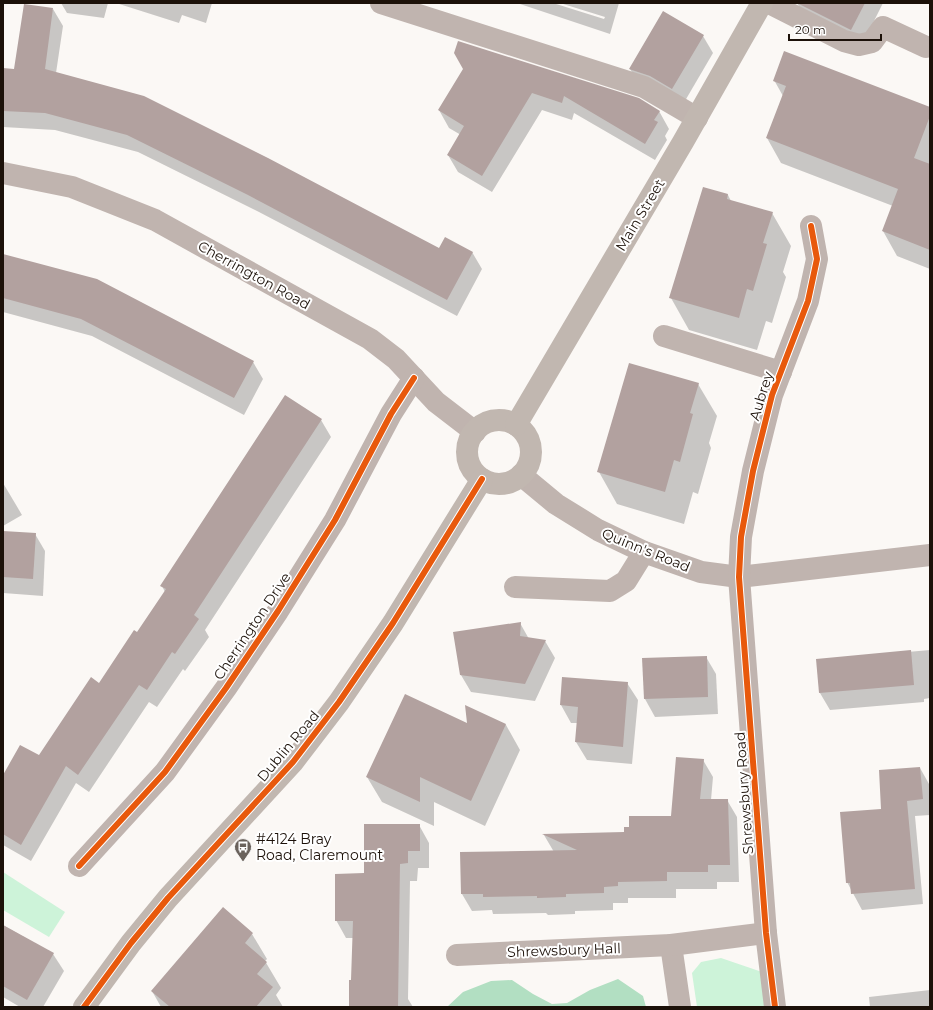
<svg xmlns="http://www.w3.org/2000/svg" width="933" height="1010" font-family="Montserrat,sans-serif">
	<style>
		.green { fill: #cdf3d9 }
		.forest { fill: #b2dfc2 }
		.shadow { fill: #0003 }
		.building { fill: #b2a19f }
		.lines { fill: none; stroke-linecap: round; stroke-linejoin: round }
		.minor { stroke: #c0b4af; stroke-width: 22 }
		.major { stroke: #c1b7b0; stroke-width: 22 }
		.cycleway-casing { stroke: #fff; stroke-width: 8 }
		.cycleway { stroke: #e8590c; stroke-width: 6 }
		.labels { text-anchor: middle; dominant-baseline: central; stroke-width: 4; stroke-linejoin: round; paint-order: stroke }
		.street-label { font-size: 14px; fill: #1c1109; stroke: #fff }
		.poi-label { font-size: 14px; fill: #1c1109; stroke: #fff; text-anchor: start }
	</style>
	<rect width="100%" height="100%" fill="#fbf8f5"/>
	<g class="green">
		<path d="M3,872l62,40 -16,25 -46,-27z"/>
		<path d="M721,958l41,14 4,35h-69l-5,-34 9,-11z"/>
	</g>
	<path class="forest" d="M618,979l25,17 3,11h-199l16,-15 28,-11 21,-1 21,14 19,10 15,-1 23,-13z"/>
	<g class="shadow">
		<path d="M61,3h47l-4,15 -37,-5z"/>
		<path d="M116,3h96l-6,20 -24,-8 -3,8z"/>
		<path d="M517,3h36l51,16 1,-2 -45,-14h59l-9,31z"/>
		<path d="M797,3h86l-22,44 -54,-27z"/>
		<path d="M53,9l10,17 -7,47 384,176 32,3 10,17 -25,47 -198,-104 -121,-60 -83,-22 -52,-3v-58l12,1z"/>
		<path d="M703,36l10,17 -31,53 -42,-20 -10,-17z"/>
		<path d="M464,69l195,42 10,18 -4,7 2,4 -12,20 -81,-47 -2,7 -30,-10 -50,82 -34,-20 -10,-17 13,-20 -12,-7 -10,-18z"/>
		<path d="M774,80l156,28v161l-33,-13 -14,-25 10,-25 -112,-43 -14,-25 16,-42z"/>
		<path d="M704,188l24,7 3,6 41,12 19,33 -8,26 3,5 -14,46 -6,-2 -9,29 -68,-20 -18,-32z"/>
		<path d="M3,255l250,107 10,17 -19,36 -152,-79 -89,-24z"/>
		<path d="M698,384l19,32 -8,27 2,5 -13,46 -5,-2 -9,32 -67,-20 -18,-32z"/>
		<path d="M321,420l10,17 -126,193 4,7 -24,34 -2,-2 -26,38 -8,-5 -60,90 -13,-9 -45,78 -28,-16v-68l36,-20 60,-73 39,-51 27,-41 -3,-6z"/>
		<path d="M3,483l19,32 -19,11z"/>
		<path d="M3,532l32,2 10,17 -2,45 -40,-3z"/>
		<path d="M520,623l9,16 16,2 10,17 -20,43 -64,-9 -10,-17z"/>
		<path d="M930,650v48l-6,1v3l-94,8 -10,-17 -3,-33z"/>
		<path d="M706,657l10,17 2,40 -63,3 -10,-18 -2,-40z"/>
		<path d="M563,678l64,5 11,17 -6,64 -45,-4 -11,-18 2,-19h-7l-10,-18z"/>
		<path d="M466,707l40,18 14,25 -35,76 -51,-24v24l-52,-24 -15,-25 102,-52z"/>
		<path d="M703,760l10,17 -2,23h16l10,17 2,65h-22v7h-41v9h-48v5h-15v7l-38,1v3l-27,1 -2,-2 -53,1 -1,-4 -20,1 -10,-17 92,-42 -10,-17 81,-2 5,-5 42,-11z"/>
		<path d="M920,768l9,16 1,15v16l-15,1 8,88 -61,6 -15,-28 35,-73z"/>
		<path d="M419,825l10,18v25h-11l-1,13h-7l-2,118 5,8h-65l2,-2 2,-25 2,-42h-8l-10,-18 29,-46z"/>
		<path d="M3,925l50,29 11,17 -21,36h-23l-17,-10z"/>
		<path d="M252,934l15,25 -2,2 16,27 -5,7 7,12h-122l-9,-16z"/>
		<path d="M930,990v17h-60l-1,-10z"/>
	</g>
	<g class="building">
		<path d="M797,3h68l-14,27z"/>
		<path d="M24,4l29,4 -8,61 99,27 124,62 171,90 6,-11 28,15 -26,48 -199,-105 -121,-60 -82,-22 -42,-2v-43l11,1z"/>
		<path d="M663,11l41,24 -32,54 -22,-13 -21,-7z"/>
		<path d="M458,41l181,57 21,13 -6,9 4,2 -13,22 -81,-48 -2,7 -30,-10 -50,83 -35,-21 17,-29 -26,-16 25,-41 -9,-16z"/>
		<path d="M784,51l146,56v9l-16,42 16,6v86l-48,-19 16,-42 -132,-51 20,-52 -13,-5z"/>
		<path d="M703,187l25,7 -1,5 46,13 -10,31 4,1 -14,47 -6,-2 -8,29 -70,-20z"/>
		<path d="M3,254l94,25 157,82 -20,37 -153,-79 -78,-21z"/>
		<path d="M629,363l70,20 -9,30 3,1 -13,48 -6,-2 -9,32 -68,-20z"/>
		<path d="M285,395l37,24 -128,196 5,4 -24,35 -3,-2 -25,38 -8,-5 -61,90 -12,-9 -45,79 -18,-11v-59l17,-30 19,10 52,-78 8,6 35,-53 3,2 29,-43 -6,-3z"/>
		<path d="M3,531l33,2 -3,46 -30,-2z"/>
		<path d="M521,622l-1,14 26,4 -21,44 -65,-9 -7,-43z"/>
		<path d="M911,650l3,35 -95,8 -3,-34z"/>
		<path d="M707,656l1,41 -64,2 -2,-41z"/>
		<path d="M562,677l66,5 -5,65 -48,-5 3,-35 -18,-2z"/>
		<path d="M405,694l62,29 -2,-18 41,19 -35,77 -51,-24v25l-54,-25z"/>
		<path d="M676,757l28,2 -4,40h28l2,66h-22v7h-41v9l-49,1v4l-14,1v6l-38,1v3l-29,1v-2l-54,1v-3h-22l-1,-42 117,-2 -35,-16 82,-2v-5h5v-11h42z"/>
		<path d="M920,767l3,32 -16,2 8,88 -64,5 -1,-11h-4l-6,-71 41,-3 -2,-39z"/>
		<path d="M364,824h56v27h-12v12l-8,1 -2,143h-49v-27h2l2,-59h-18v-47l29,-1z"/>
		<path d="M223,907l30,26 -8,10 22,19 -10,12 16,13 -17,20h-86l-19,-16z"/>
		<path d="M3,925l51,28 -27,47 -24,-14z"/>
	</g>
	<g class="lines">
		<g class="minor">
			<path d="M381,3l263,84 53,31"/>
			<path d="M769,3l75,38 15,4 13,-3 11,-15 43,20"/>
			<path d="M3,173l69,14 83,33 215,119 26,20 40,43 39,30"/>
			<path d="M664,336l117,36"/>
			<path d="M521,475l35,29 42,26 46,22 57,20 38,5 191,-22"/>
			<path d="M515,587l95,4 16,-10 18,-29"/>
			<path d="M79,866l86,-94 61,-84 52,-77 57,-91 56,-106 23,-36"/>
			<path d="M671,945l9,62"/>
			<path d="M457,955l214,-10 95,-12"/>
			<path d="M775,1007l-9,-74 -27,-356 2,-40 12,-66 19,-76 36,-94 9,-42 -6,-33"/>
		</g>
		<g class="major">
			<circle cx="499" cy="452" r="32"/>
			<path d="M516,425l167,-283 79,-139"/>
			<path d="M84,1007l47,-64 37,-45 125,-136 46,-60 54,-79 89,-144"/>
		</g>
		<g class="cycleway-casing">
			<g id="cycleway">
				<path d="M79,866l86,-94 61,-84 52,-77 57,-91 56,-106 23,-36"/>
				<path d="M84,1007l47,-64 37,-45 125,-136 46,-60 54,-79 89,-144"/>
				<path d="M775,1007l-9,-74 -27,-356 2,-40 12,-66 19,-76 36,-94 9,-42 -6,-33"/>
			</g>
		</g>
		<use href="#cycleway" class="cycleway"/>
	</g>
	<defs>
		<g id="bus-pin" transform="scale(0.9)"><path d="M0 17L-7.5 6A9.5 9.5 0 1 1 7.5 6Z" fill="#6a625c" stroke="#fff"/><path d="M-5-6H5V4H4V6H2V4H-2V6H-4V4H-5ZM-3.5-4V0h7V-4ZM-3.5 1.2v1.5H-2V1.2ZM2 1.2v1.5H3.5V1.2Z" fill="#fff"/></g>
	</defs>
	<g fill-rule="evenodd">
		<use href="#bus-pin" x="243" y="847"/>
	</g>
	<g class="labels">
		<g class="street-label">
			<text transform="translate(640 215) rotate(-59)">Main Street</text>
			<text transform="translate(254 275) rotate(29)">Cherrington Road</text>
			<text transform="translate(761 396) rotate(-73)">Aubrey</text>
			<text transform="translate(646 550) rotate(22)">Quinn's Road</text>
			<text transform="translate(252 626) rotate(-56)">Cherrington Drive</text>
			<text transform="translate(288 746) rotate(-50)">Dublin Road</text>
			<text transform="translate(744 793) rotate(-94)">Shrewsbury Road</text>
			<text transform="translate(564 950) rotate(-2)">Shrewsbury Hall</text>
		</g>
		<g class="poi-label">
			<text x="256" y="839">#4124 Bray<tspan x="256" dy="16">Road, Claremount</tspan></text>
		</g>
	</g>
	<rect width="933" height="1010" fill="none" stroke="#1c1109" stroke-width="8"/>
	<path d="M789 34v6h92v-6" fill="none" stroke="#1c1109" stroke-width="2"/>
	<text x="795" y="34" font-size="12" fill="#1c1109" stroke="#ffffff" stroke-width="3" paint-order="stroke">20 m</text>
</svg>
